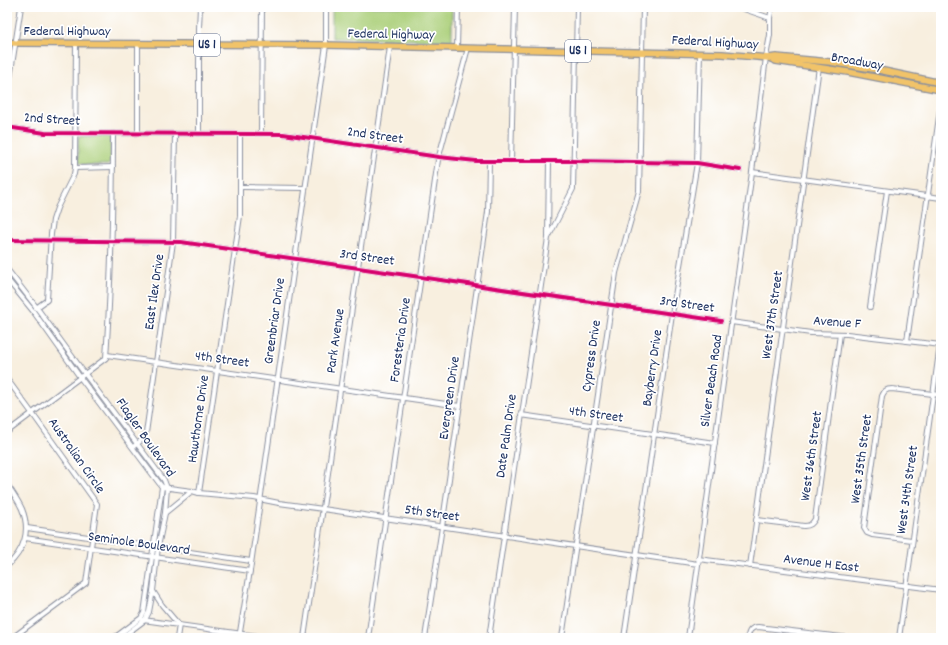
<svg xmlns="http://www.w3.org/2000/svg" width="948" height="645" font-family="Dekko,sans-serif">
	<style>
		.green { fill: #aacf78; stroke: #627f6b }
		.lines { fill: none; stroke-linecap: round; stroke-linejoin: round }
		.minor-casing { stroke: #8a8f9e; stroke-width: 6 }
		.major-casing { stroke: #8a8f9e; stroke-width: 8 }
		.minor { stroke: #fff; stroke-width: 4 }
		.major { stroke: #f1c369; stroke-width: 5.5 }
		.cycleway-casing { stroke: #fff; stroke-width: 6 }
		.cycleway { stroke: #d6006c; stroke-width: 4 }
		.labels { text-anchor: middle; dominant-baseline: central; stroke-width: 3.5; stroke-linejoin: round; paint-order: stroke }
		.shield { fill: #fff; stroke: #5f6d8e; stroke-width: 1 }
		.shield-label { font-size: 13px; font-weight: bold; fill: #1b2f5e }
		.street-label { font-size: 14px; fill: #1b2f5e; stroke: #fff }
	</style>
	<rect width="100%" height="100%" fill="#fff"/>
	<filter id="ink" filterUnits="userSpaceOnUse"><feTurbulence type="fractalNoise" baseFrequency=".025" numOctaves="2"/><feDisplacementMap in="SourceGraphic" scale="8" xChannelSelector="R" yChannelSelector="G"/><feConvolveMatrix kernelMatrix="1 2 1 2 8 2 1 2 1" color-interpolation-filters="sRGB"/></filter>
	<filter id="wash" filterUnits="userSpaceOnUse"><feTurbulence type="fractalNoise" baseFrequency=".012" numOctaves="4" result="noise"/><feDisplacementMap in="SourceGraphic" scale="16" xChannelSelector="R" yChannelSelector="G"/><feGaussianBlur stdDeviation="0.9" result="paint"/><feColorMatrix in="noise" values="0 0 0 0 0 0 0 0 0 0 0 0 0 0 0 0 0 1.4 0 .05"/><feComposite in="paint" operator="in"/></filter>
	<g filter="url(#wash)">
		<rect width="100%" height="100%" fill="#f8efdf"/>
		<g class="green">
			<path d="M332,7h120v34l-120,-3z"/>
			<path d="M79,136h28l3,1 1,25 -3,3h-24l-6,-3v-24z"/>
		</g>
	</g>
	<g filter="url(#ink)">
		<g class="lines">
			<g class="minor-casing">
				<g id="minor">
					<path d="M722,7v1h19l29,10"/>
					<path d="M457,48l1,-41"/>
					<path d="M7,97l14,-90"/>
					<path d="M7,127l38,6 238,1 156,23 37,4h97l124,2 43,7"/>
					<path d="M138,133v-89"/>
					<path d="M199,134v-106l1,-21"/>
					<path d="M261,134l1,-127"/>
					<path d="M511,161l4,-154"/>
					<path d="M75,168l38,-1"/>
					<path d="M752,172l189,26"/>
					<path d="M240,187l65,1"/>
					<path d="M548,236l1,-75"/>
					<path d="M7,240l174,2 540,79"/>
					<path d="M7,269l30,39 48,66 79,106 3,8 -2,25 -7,34 -5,44 -4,21 -4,8 -24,18"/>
					<path d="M7,279l26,32 49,69 80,107 -18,126 -3,5 -27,20"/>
					<path d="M870,307l17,-116"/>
					<path d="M36,308l11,-8 4,-66 2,-14 4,-12 17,-34 1,-6 1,-125"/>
					<path d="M731,322l80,11 36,1 94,11"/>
					<path d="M907,341l34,-238"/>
					<path d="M107,355l353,51"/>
					<path d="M7,379l25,34 65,91 -11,79 -74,55"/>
					<path d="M521,415l194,28"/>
					<path d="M7,432l99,-74c5,-75 7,-150 7,-225"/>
					<path d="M133,447l10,-8 3,-6 27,-191 2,-108"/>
					<path d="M7,484c5,8 11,16 15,25 9,22 2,42 -15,57"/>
					<path d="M162,487l30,4 7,2 55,5 25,5 44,6 375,55"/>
					<path d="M199,493l41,-277v-82"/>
					<path d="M165,513l27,-22"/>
					<path d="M756,520l48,6c6,0 8,-2 11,-7l25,-185"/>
					<path d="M27,528l224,33"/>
					<path d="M25,538l225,33"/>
					<path d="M912,540l-40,-5 -5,-2 -3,-5 18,-132c2,-5 4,-7 10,-7l49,6"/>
					<path d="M698,559l243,31"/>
					<path d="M750,566l69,-499"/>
					<path d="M153,591l9,14 17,20 -2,13"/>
					<path d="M143,620l129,18"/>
					<path d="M239,638l11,-67 76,-526v-38"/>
					<path d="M304,638l86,-591"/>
					<path d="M368,638l70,-478 30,-112"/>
					<path d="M425,638l17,-111 46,-315 1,-51"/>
					<path d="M489,638l59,-400 25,-49 4,-182"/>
					<path d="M562,638l54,-365 23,-82 4,-184"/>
					<path d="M624,638l48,-324 25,-151 3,-109"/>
					<path d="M688,638l64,-466 14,-115 4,-22v-17l2,-11"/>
					<path d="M748,638c0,-6 3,-11 10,-11l92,11"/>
					<path d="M798,638l1,-6"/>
					<path d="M899,638l41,-293"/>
				</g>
			</g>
			<g class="major-casing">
				<g id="major">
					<path d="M7,42l8,1 311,2 396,9 47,4 7,3 72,11 93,18"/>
					<path d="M769,58l7,-1 54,5 49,8 62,13"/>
				</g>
			</g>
			<use href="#minor" class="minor"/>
			<use href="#major" class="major"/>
			<g class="cycleway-casing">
				<g id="cycleway">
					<path d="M7,127l38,6 238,1 156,23 37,4h97l124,2 43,7"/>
					<path d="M7,240l174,2 540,79"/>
				</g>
			</g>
			<use href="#cycleway" class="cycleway"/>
		</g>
	</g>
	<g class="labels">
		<g class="shield">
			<rect x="194" y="34" width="26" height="22" rx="3"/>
			<rect x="565" y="40" width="26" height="22" rx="3"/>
		</g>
		<g class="shield-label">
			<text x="207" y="45">US 1</text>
			<text x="578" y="51">US 1</text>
		</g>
		<g class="street-label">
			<text x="67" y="32">Federal Highway</text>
			<text transform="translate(391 35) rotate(1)">Federal Highway</text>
			<text transform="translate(715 43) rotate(3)">Federal Highway</text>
			<text transform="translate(857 62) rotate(10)">Broadway</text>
			<text transform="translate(52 120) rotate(4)">2nd Street</text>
			<text transform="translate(375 136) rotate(8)">2nd Street</text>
			<text transform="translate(367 258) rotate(8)">3rd Street</text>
			<text transform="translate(155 292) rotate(-82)">East Ilex Drive</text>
			<text transform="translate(687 305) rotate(8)">3rd Street</text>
			<text transform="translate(773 315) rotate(-82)">West 37th Street</text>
			<text transform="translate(275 321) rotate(-82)">Greenbriar Drive</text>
			<text transform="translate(837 323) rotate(4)">Avenue F</text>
			<text transform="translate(401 340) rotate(-82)">Foresteria Drive</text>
			<text transform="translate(336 341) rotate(-82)">Park Avenue</text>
			<text transform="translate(592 356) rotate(-82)">Cypress Drive</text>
			<text transform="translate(222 360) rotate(8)">4th Street</text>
			<text transform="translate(653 368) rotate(-82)">Bayberry Drive</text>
			<text transform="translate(712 381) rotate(-82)">Silver Beach Road</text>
			<text transform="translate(450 398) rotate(-82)">Evergreen Drive</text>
			<text transform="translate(596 415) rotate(8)">4th Street</text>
			<text transform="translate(199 419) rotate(-82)">Hawthorne Drive</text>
			<text transform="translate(507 436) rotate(-82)">Date Palm Drive</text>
			<text transform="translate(145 438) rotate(55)">Flagler Boulevard</text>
			<text transform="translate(76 456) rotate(55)">Australian Circle</text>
			<text transform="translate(812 456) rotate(-82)">West 36th Street</text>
			<text transform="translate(862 459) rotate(-82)">West 35th Street</text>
			<text transform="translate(908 490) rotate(-82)">West 34th Street</text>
			<text transform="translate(432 514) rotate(8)">5th Street</text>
			<text transform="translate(139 544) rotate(8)">Seminole Boulevard</text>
			<text transform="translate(821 564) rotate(7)">Avenue H East</text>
		</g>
	</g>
	<rect width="948" height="645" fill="none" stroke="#fff" stroke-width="24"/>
</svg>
